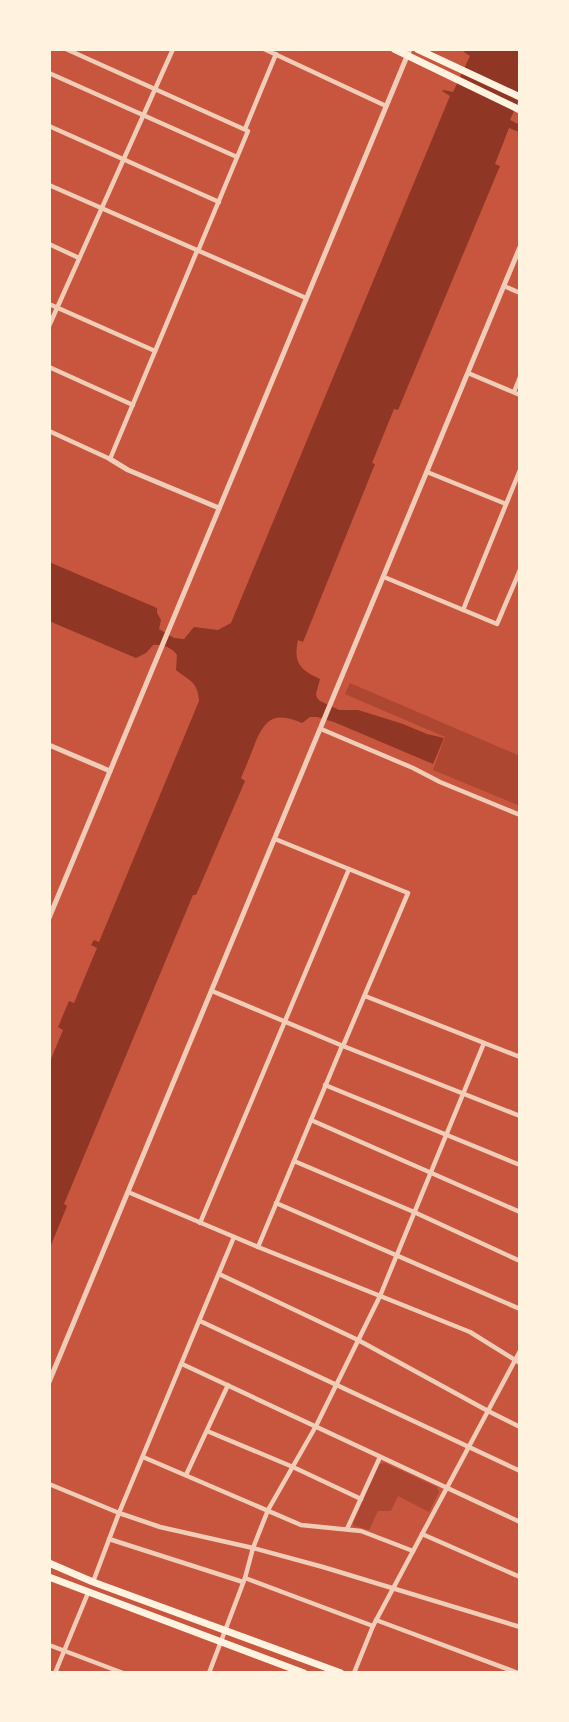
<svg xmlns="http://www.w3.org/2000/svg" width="569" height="1722" font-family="Raleway,sans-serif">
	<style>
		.green { fill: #ae4732 }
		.water { fill: #8f3625 }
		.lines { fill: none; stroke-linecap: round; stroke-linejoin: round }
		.minor { stroke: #f1ccb7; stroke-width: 4.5 }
		.tertiary { stroke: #f1ccb7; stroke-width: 5 }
		.primary { stroke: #fff3e0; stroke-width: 7 }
		.trunk { stroke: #fff3e0; stroke-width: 7 }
	</style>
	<rect width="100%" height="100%" fill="#c8553d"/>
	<g class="green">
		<path d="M350,683l170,73v50l-87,-36 12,-33 -100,-43z"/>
		<path d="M385,1463l52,24 2,5 -10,20 -31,-16 -7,15h-13l-9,19 -15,-4 -1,-3 26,-59z"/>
	</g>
	<path class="water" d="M466,49h54v48l-10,23 10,5 -1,7 -10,-4 -14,36 5,2 -102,244 -4,-1 -22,54 3,1 -72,178 -5,-2c-5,23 2,30 22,39l-4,15 1,4 3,3 19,9h19l45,14 24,10 17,4 -11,26 -99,-42 -17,-5h-7l-8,6c-29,-12 -37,-4 -48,23 -4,11 -9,22 -13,32l4,3 -49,114h-3l-129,309 3,2 -18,44v-186l14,-34 -5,-3 11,-26 5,2 23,-55 -6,-3 3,-5 5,2 100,-241c-1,-20 -11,-21 -23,-31l1,-15c-4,-7 -15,-11 -24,-10l-7,8 -10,5 -87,-37v-59l108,46v5l4,7 -2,9 15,9 10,1 10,-12 24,3 13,-7 219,-527 -8,-5 1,-1 10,2 17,-36 -6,-4z"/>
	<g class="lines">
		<g class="minor">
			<path d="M66,49l182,82 -50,120"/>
			<path d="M264,49l122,57"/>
			<path d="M49,73l188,84"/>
			<path d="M49,126l170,76"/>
			<path d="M245,129l31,-75"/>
			<path d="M49,185l257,113"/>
			<path d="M49,244l30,14"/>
			<path d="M504,286l16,7"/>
			<path d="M49,304l106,47"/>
			<path d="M49,326l124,-277"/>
			<path d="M49,367l84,38"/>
			<path d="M468,373l52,22"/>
			<path d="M514,392l6,-15"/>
			<path d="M49,431l61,28 87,-208"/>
			<path d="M427,472l79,32"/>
			<path d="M384,577l113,47 23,-54"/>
			<path d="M463,610l57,-140"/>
			<path d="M321,729l92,39 27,14 80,33"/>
			<path d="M275,839l133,54 -65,153"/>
			<path d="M212,991l131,55 177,70"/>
			<path d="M365,996l155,61"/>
			<path d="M325,1085l195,80"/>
			<path d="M311,1120l209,92"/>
			<path d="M294,1161l120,51 106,49"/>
			<path d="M128,1192l130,55 212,85 50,31"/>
			<path d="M276,1203l244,106"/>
			<path d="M200,1223l149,-354"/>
			<path d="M258,1247l84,-201"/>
			<path d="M219,1274l139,66 130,71 32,16"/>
			<path d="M200,1321l320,150"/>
			<path d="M182,1364l338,158"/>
			<path d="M207,1431l86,36 68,32"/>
			<path d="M143,1457l158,68 60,6 52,20"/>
			<path d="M186,1475l42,-90"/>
			<path d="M49,1484l70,29 41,14 93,21 70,19 197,60"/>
			<path d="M347,1529l33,-72"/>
			<path d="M422,1534l98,43"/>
			<path d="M109,1539l134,43"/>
			<path d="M245,1578l128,48"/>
			<path d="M93,1582l26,-69 115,-276"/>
			<path d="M376,1620l142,53"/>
			<path d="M49,1645l74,28"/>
			<path d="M55,1673l33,-80"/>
			<path d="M209,1673l36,-95 8,-30 15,-38 48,-84 64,-130 104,-253"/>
			<path d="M354,1673l19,-47 147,-275"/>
		</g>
		<g class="tertiary">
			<path d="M110,459l18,11 91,38"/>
			<path d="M49,745l61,26"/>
			<path d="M49,918l361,-869"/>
			<path d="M49,1382l471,-1135"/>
		</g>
		<g class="primary">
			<path d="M394,49l126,61"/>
			<path d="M417,49l103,48"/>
		</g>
		<g class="trunk">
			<path d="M49,1563l44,19 248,91"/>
			<path d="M49,1577l255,96"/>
		</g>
	</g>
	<rect width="569" height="1722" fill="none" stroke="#fff3e0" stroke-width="102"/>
</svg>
